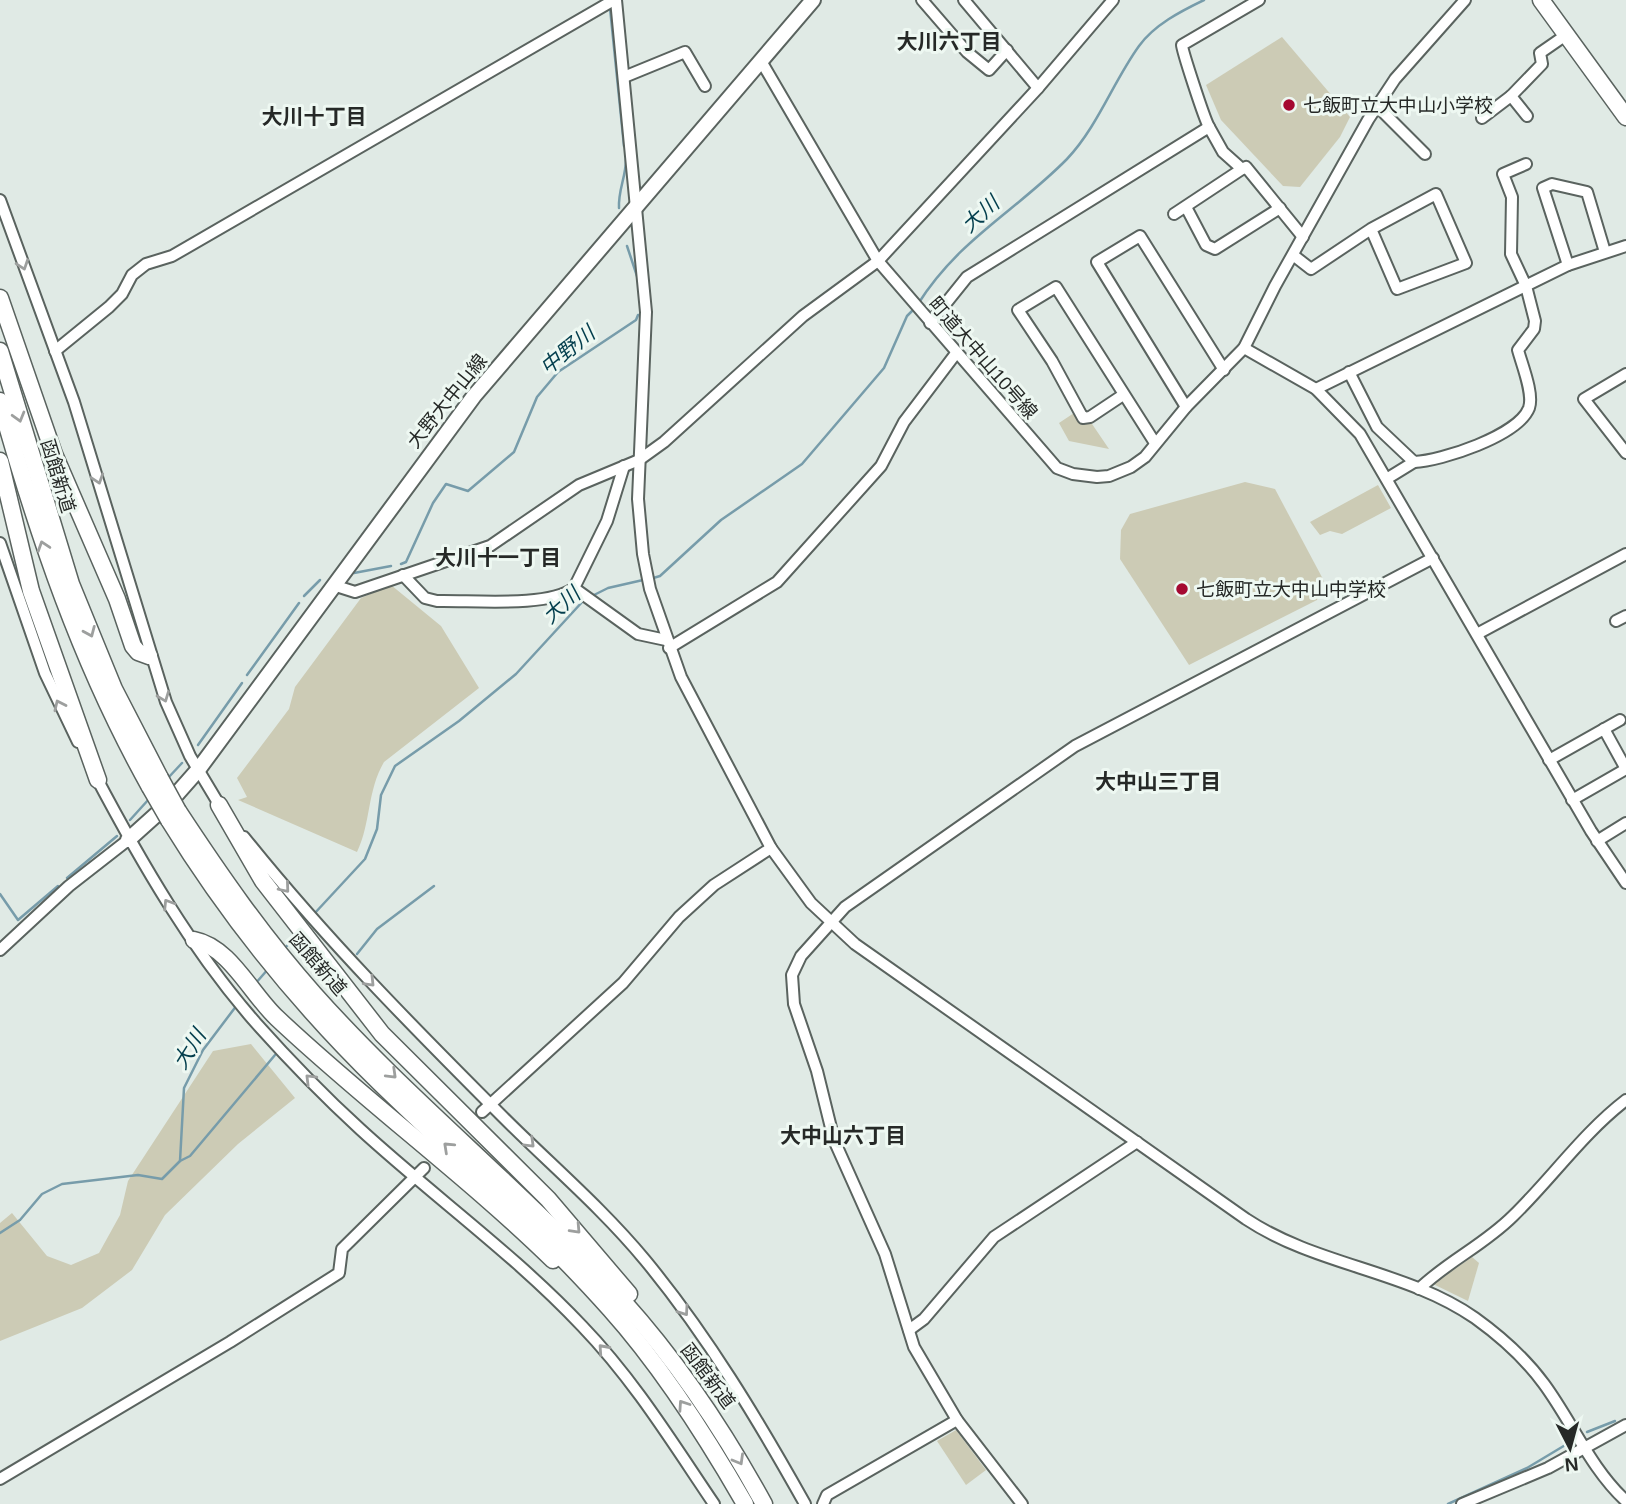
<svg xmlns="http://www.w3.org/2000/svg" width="1626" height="1504" font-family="Arial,'Noto Sans JP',sans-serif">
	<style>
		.green { fill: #cccbb5 }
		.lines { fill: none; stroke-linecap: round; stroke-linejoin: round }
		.stream { stroke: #779caa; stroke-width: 2.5 }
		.minor-casing { stroke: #5a635f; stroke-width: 14 }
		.major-casing { stroke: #5a635f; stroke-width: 18 }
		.highway-casing { stroke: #5a635f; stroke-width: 19 }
		.minor { stroke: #fff; stroke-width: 10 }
		.major { stroke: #fff; stroke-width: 14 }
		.highway { stroke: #fff; stroke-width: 16 }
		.highway-bridge-casing { stroke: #5a635f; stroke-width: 19; stroke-linecap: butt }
		.highway-bridge { stroke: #fff; stroke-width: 16 }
		.oneway { stroke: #9d9f9e }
		.poi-dot { fill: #a50931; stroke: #eef8f2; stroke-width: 2.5 }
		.labels { text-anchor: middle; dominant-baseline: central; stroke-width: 6; stroke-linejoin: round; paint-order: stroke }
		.poi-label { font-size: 19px; fill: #262927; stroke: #eef8f2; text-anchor: start }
		.street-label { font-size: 19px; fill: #262927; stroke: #eef8f2 }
		.neighbourhood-label { font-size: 21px; font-weight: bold; fill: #262927; stroke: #eef8f2 }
		.water-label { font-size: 21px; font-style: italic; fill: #033e4d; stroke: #eef8f2 }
	</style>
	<rect width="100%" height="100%" fill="#e0eae5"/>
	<g class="green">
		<path d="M1282,37l68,80 -10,20 -40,50 -17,-1 -62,-66 -15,-35z"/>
		<path d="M1074,413l9,11 7,-3 19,28 -40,-8 -10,-18z"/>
		<path d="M1245,482l30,7 49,92 -7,19 -128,65 -69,-106 1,-29 9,-16z"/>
		<path d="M1378,485l13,23 -49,26 -12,-3 -10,4 -10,-13z"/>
		<path d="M391,585l50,41 38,62 -95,74c-17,29 -13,61 -27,90l-119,-52 9,-3 -10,-19 52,-69 6,-22 66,-89z"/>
		<path d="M251,1044l44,54 -57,46 -73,71 -33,55 -50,38 -82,33v-118l12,-10 35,43 24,9 28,-12 21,-38 8,-34 85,-130z"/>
		<path d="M1472,1257l7,6 -11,38 -35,-17z"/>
		<path d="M956,1430l30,40 -20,15 -29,-44z"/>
	</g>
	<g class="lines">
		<g class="stream">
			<path d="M610,8l14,138"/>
			<path d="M619,208c-1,-18 7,-31 7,-49"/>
			<path d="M627,246l10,30"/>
			<path d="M918,304c41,-65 98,-93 149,-145 31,-33 46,-77 72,-113 15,-21 42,-35 65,-46"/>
			<path d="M401,564l5,-2 27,-59 13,-19 22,7 46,-39 23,-55 21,-25 78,-52 2,-5"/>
			<path d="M354,573l37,-7"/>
			<path d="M650,579l10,-3 61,-56 81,-56 82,-96 23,-52 7,-7"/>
			<path d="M304,596l16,-16"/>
			<path d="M590,597l18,-9 35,-8"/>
			<path d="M247,675l52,-72"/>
			<path d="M198,745l44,-62"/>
			<path d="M168,778l14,-15"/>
			<path d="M130,820l19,-21"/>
			<path d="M67,878l50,-42"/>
			<path d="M0,894l18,26 40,-34"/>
			<path d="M314,914l51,-55 12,-30 4,-34 14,-29 64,-45 57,-47 68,-74"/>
			<path d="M284,949l12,-13"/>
			<path d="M357,954l20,-25 57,-43"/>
			<path d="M255,984l14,-16"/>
			<path d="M180,1161l10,-5 85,-101"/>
			<path d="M0,1233l20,-13 22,-26 20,-10 76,-9 24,4 18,-18 4,-73 19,-38 34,-45"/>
			<path d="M1587,1432l28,-11"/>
			<path d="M1448,1504l79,-36 45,-27"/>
		</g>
		<g class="minor-casing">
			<g id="minor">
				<path d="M616,0l30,312 -8,187 5,55 7,35 31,88 90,171 40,55 44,41 391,275c71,47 160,51 229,99 25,18 50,40 69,66 28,38 47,85 82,117"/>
				<path d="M922,0l45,52 22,18 18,-20"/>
				<path d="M964,0l74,88"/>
				<path d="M761,61l117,200 179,207 16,6 24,3 12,-1 22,-9 14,-10 41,-50 58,-59 31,-62 93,-166 27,-41 70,-79"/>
				<path d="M624,77l61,-25 20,34"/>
				<path d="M1511,96l16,20"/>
				<path d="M1377,106l48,48"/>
				<path d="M1482,118l29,-22 31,-32 -2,-11 26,-18"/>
				<path d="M1209,127c-5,-9 -27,-77 -27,-82l77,-45"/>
				<path d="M0,200l74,202 92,300 24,54 33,55"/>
				<path d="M1186,207l20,38 9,4 65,-41"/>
				<path d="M1174,214l68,-45"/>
				<path d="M1293,255l18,14 60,-40 65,-35 30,69 -69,26 -26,-60"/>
				<path d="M1568,265l-25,-77 9,-4 35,8 18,60"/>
				<path d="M930,323l37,-46 242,-150 14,25 19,17 4,-2 57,70"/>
				<path d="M1244,348l72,41 44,45 231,397 35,52"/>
				<path d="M55,351l54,-44 13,-13 10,-19 14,-11 26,-8 442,-256"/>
				<path d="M1349,372l28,55 37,35c27,-1 104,-26 115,-54 5,-14 -7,-43 -11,-58l16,-21 1,-8 -9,-35 -15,-32 1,-57 -9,-23 23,-10"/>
				<path d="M1626,374l-42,25 42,54"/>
				<path d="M1316,389l252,-124 58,-19"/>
				<path d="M1123,395l-33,22 -7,1 -31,-57 -34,-51 38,-23 99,156"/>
				<path d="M1186,407l-89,-145 43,-26 84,134"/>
				<path d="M1388,478l26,-16"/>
				<path d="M0,543l45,130 33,69"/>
				<path d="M403,575l22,23 12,3c34,-1 111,7 137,-13l33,-67 17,-55"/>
				<path d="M333,585l22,7 135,-46 89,-61 60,-25 25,-18 139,-126 75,-55 160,-173 75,-88"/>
				<path d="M574,588l64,46 28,6"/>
				<path d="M1616,621l10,-5"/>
				<path d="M1477,634l149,-80"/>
				<path d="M669,648l108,-66 104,-116 23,-44 53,-70"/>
				<path d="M1604,729l22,40"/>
				<path d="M1549,760l71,-40"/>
				<path d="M95,775c46,87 96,174 161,248 33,37 68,73 104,106 73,67 154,125 222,197 52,54 90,116 132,178"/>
				<path d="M1572,800l54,-31"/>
				<path d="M244,837c80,100 169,190 259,280 48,48 99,91 142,143 62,75 113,160 160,244"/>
				<path d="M1597,841l29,-18"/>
				<path d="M0,950l69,-64 59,-46"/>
				<path d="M482,1112l141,-129 56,-66 35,-32 57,-37"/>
				<path d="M1419,1289c29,-28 65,-44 94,-73 39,-38 70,-83 113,-116"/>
				<path d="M909,1330l15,-11 70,-82 143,-95"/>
				<path d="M0,1479l230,-137 109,-69 3,-24 82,-81"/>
				<path d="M823,1504l4,-9 130,-75"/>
				<path d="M1022,1504l-65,-84 -43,-73 -29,-93 -51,-114 -17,-69 -23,-67 -2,-29 9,-19 44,-49 230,-161 358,-188"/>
				<path d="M1462,1504l86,-36 78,-43"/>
			</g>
		</g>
		<g class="major-casing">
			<path id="major" d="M128,840l40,-36 30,-34 276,-374 339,-396"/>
		</g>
		<g class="highway-casing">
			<g id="highway">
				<path d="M1541,0l85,117"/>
				<path d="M0,298l54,156 63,145 16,47 5,6 11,4"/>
				<path d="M0,351l71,233 43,105 46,89"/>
				<path d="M0,401c38,135 81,263 150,386"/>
				<path d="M0,461l31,130 67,189"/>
				<path d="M219,805l44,76 119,153 166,165 81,95"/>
				<path d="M178,811c42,64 85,126 136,183 96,108 211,198 308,306 56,62 102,131 142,204"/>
				<path d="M169,820c59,96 130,184 211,263 77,75 158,145 230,226 52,58 96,127 135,195"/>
				<path d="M194,940c36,7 57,54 83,78 89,84 189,157 276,242"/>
			</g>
		</g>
		<use href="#minor" class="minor"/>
		<use href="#major" class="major"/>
		<use href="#highway" class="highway"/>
		<g class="highway-bridge-casing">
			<g id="highway-bridge">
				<path d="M160,778l18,33"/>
				<path d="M150,787l19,33"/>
			</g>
		</g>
		<use href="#highway-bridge" class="highway-bridge"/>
	</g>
	<defs><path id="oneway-chevron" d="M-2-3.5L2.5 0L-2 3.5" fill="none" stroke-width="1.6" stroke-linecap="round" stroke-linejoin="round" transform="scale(1.75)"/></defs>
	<g class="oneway">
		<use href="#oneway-chevron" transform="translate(23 265) rotate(71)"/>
		<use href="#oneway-chevron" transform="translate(19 417) rotate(74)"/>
		<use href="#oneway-chevron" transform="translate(98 479) rotate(72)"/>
		<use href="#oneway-chevron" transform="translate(43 546) rotate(-108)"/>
		<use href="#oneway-chevron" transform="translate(90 632) rotate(67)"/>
		<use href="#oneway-chevron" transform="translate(164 697) rotate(69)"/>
		<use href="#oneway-chevron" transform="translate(59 705) rotate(-115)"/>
		<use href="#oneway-chevron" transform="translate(285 888) rotate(50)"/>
		<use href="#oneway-chevron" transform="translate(168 904) rotate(-122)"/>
		<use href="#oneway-chevron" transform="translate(370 982) rotate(46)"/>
		<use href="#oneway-chevron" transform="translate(392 1074) rotate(44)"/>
		<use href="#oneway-chevron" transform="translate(310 1079) rotate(-135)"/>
		<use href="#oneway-chevron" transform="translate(530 1143) rotate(44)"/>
		<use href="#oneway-chevron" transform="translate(448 1147) rotate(-137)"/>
		<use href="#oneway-chevron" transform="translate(576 1229) rotate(47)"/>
		<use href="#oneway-chevron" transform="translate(684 1311) rotate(55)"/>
		<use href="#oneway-chevron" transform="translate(603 1349) rotate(-132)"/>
		<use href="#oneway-chevron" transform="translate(683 1405) rotate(-124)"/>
		<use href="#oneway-chevron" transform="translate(739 1460) rotate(60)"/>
	</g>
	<g class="poi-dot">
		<circle cx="1289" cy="105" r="7"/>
		<circle cx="1182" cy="589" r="7"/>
	</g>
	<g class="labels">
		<g class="poi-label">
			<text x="1303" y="105">七飯町立大中山小学校</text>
			<text x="1196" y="589">七飯町立大中山中学校</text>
		</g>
		<g class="street-label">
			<text transform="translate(983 358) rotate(49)">町道大中山10号線</text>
			<text transform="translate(447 401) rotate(-51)">大野大中山線</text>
			<text transform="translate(58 476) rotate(73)">函館新道</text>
			<text transform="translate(318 964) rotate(49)">函館新道</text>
			<text transform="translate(708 1376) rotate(53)">函館新道</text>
		</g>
		<g class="neighbourhood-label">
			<text x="949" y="41">大川六丁目</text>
			<text x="314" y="116">大川十丁目</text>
			<text x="498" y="557">大川十一丁目</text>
			<text x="1158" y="781">大中山三丁目</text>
			<text x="843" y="1135">大中山六丁目</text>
		</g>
		<g class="water-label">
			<text transform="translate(980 214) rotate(-42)">大川</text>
			<text transform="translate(567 350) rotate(-39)">中野川</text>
			<text transform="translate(561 605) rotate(-42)">大川</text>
			<text transform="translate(189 1049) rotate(-58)">大川</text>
		</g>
	</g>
	<g transform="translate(1570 1448) rotate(174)" stroke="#eef8f2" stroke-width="5" paint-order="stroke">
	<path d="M0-5L12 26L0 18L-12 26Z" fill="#262927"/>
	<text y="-10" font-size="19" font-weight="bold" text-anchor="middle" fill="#262927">N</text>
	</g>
</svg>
